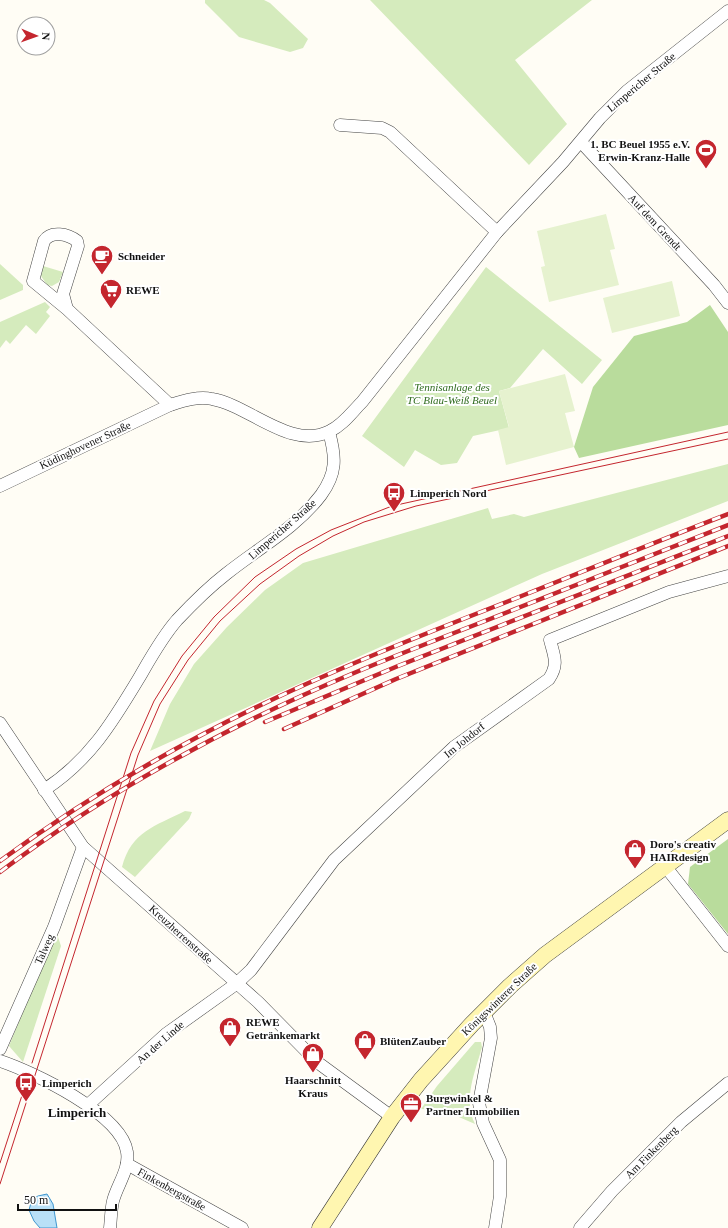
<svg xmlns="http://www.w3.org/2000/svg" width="728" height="1228" font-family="'Times New Roman',serif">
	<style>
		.green { fill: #d5ebbd }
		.forest { fill: #b9dc9c }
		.pitch { fill: #e6f2cf }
		.water { fill: #b9e0f7; stroke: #3f96cf }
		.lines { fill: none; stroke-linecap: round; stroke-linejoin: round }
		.street-casing { stroke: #444; stroke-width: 13 }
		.secondary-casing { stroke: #333; stroke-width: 17 }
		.street { stroke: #fff; stroke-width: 12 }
		.secondary { stroke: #fff6b0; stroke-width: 16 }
		.tram { stroke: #c4262e; stroke-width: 1 }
		.rail-casing { stroke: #c4262e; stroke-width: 4.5 }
		.rail { stroke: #fff; stroke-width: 3; stroke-dasharray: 9; stroke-linecap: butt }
		.labels { text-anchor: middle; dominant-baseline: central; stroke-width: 4; stroke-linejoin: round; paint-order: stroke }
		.street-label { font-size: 11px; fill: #111; stroke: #fff }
		.poi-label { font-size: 11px; font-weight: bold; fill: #111; stroke: #fff; text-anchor: start }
		.park-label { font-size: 11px; font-style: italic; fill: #2f6b1f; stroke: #fff }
		.quarter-label { font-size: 13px; font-weight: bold; fill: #111; stroke: #fff }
	</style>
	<rect width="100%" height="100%" fill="#fffdf5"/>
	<g class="green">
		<path d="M205,0h59l6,3 38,36 -5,9 -13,4 -51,-15 -34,-34z"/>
		<path d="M370,0h222l-77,60 52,64 -38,41z"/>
		<path d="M0,264l23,21v5l-23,10z"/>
		<path d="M43,266l20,6 -4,10 -7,4 -5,-1 -6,-9z"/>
		<path d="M486,267l116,93 -20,24 -39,-35 -33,39 -11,3 10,37 -36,8 -16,27 -16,2 -26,-15 -11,17 -42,-31z"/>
		<path d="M45,302l5,5 -4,5 4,4 -14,18 -10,-9 -16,19 -4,-4 -6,8v-26z"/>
		<path d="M728,464v37l-186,73 -392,177 20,-47 24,-40 33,-37 38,-37 38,-27 185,-55 4,11 22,-5 10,3z"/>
		<path d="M185,811l7,1 -3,7 -54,58 -13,-10c9,-35 33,-41 63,-56z"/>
		<path d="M56,931l5,15 -38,116 -14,-16z"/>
		<path d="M475,1042h6l1,5c-7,26 -19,51 -7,77l-30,-13 -24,-2 16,-23z"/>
	</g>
	<g class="forest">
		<path d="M710,305l18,27v93l-149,33 -5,-11 19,-60 41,-51 53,-14z"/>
		<path d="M728,839v95l-40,-50 2,-17z"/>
	</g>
	<g class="pitch">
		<path d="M606,214l9,35 -5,1 9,35 -70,17 -8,-35 4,-1 -8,-35z"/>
		<path d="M672,281l8,35 -68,17 -9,-35z"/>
		<path d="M565,374l10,37 -10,2 9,34 -68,18 -8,-35 11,-3 -10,-36z"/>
	</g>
	<path class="water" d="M47,1194l6,10 4,24h-17l-6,-7 -5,-11 3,-11 6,-3z"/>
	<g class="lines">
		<g class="street-casing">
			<g id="street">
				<path d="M340,125l42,3 8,4 107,100"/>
				<path d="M581,142l133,143 14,18"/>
				<path d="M67,309l-4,-15 15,-48 -1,-5c-9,-7 -26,-11 -33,0l-11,40 34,28 103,96"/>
				<path d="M0,486l170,-81c13,-4 28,-9 42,-6 37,6 79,52 118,32 13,-6 22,-19 32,-29l135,-170 66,-70 37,-44 27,-27 101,-80"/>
				<path d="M0,723l83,124 175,155 59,60 75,55"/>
				<path d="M44,790c45,-29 68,-67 95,-112 11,-19 23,-41 38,-58 15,-16 31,-32 49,-46 31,-25 70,-46 95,-79 16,-22 15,-38 8,-63"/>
				<path d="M665,866l63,80"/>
				<path d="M484,1012l6,15 1,11 -12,65 4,20 17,37v36l-5,32"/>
				<path d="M0,1049l54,-122 29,-80"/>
				<path d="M0,1061c33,11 122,53 127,91 3,17 -10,33 -14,49 -2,8 -2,18 -3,27"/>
				<path d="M88,1105l78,-71 70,-50 15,-14 83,-110 120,-113 95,-68c10,-15 5,-23 1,-39l119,-48 59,-16"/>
				<path d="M127,1164l115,64"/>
				<path d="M580,1228l32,-37 69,-69 47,-39"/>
			</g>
		</g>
		<g class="secondary-casing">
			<path id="secondary" d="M320,1228l72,-111 29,-37 51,-56 38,-38 35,-31 183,-135"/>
		</g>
		<use href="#street" class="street"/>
		<use href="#secondary" class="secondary"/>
		<g class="tram">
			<path d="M32,1063l99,-310 23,-52 28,-45 32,-39 41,-40 41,-28 35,-19 61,-24 336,-74"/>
			<path d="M0,1163l27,-83"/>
			<path d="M0,1184l138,-429 22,-51 28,-44 32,-39 40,-37 39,-28 34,-20 31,-14 52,-16 312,-67"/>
		</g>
		<g class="rail-casing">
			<g id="rail">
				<path d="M265,722l133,-56 330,-130"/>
				<path d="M284,729l112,-50 332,-133"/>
				<path d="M0,861c83,-61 173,-114 265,-158 80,-38 162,-70 244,-102 73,-29 146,-59 219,-87"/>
				<path d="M0,872c108,-81 230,-147 354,-199 45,-19 90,-36 136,-54 79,-31 159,-63 238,-94"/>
			</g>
		</g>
		<use href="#rail" class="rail"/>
	</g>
	<defs>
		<g id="stadium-pin" transform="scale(1.15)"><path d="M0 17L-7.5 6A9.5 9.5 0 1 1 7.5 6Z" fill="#c4262e" stroke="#fff"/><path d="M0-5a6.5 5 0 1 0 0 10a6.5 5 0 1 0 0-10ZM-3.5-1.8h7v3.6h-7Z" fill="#fff"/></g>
		<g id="cafe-pin" transform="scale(1.15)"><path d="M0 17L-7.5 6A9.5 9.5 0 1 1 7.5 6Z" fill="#c4262e" stroke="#fff"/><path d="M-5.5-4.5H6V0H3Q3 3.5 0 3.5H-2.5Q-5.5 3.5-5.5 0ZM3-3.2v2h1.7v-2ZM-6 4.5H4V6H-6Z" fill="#fff"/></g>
		<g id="supermarket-pin" transform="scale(1.15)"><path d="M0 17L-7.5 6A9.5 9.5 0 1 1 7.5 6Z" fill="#c4262e" stroke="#fff"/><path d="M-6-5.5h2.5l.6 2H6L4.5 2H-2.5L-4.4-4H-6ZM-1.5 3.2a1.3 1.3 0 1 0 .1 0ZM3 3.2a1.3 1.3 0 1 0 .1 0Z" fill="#fff"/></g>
		<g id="bus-pin" transform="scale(1.15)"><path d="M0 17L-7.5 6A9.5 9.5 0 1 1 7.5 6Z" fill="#c4262e" stroke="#fff"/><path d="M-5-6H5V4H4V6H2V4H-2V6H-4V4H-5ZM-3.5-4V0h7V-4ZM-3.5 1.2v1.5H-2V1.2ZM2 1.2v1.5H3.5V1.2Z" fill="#fff"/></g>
		<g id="shop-pin" transform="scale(1.15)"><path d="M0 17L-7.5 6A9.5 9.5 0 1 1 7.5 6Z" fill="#c4262e" stroke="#fff"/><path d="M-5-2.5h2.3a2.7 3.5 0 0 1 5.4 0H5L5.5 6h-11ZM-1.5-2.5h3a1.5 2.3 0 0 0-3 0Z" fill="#fff"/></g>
		<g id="office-pin" transform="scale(1.15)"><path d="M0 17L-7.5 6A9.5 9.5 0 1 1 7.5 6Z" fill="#c4262e" stroke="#fff"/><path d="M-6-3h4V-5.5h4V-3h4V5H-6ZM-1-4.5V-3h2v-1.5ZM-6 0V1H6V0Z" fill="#fff"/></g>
	</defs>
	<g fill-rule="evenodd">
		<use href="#stadium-pin" x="706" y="150"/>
		<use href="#cafe-pin" x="102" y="256"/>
		<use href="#supermarket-pin" x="111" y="290"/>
		<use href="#bus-pin" x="394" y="493"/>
		<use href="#shop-pin" x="635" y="850"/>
		<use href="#shop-pin" x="230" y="1028"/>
		<use href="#shop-pin" x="365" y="1041"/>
		<use href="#shop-pin" x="313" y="1054"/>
		<use href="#bus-pin" x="26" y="1083"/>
		<use href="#office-pin" x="411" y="1104"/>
	</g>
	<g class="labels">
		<g class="street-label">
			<text transform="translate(641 82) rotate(-40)">Limpericher Straße</text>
			<text transform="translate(655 222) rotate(47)">Auf dem Grendt</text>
			<text transform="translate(85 445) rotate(-25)">Küdinghovener Straße</text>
			<text transform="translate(282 529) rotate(-41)">Limpericher Straße</text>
			<text transform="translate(464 740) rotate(-39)">Im Johdorf</text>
			<text transform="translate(181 934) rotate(42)">Kreuzherrenstraße</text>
			<text transform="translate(44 949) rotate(-66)">Talweg</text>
			<text transform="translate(499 999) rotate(-44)">Königswinterer Straße</text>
			<text transform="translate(160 1042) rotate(-41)">An der Linde</text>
			<text transform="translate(651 1152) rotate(-45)">Am Finkenberg</text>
			<text transform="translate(172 1189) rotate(29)">Finkenbergstraße</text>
		</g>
		<g class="poi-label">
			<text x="690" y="144" text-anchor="end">1. BC Beuel 1955 e.V.<tspan x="690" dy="13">Erwin-Kranz-Halle</tspan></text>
			<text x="118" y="256">Schneider</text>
			<text x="126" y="290">REWE</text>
			<text x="410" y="493">Limperich Nord</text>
			<text x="650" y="844">Doro's creativ<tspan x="650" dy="13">HAIRdesign</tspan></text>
			<text x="246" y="1022">REWE<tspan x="246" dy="13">Getränkemarkt</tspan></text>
			<text x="380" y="1041">BlütenZauber</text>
			<text x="313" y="1080" text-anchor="middle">Haarschnitt<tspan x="313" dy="13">Kraus</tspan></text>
			<text x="42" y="1083">Limperich</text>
			<text x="426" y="1098">Burgwinkel &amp;<tspan x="426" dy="13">Partner Immobilien</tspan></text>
		</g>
		<g class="park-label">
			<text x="452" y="387">Tennisanlage des<tspan x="452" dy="13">TC Blau-Weiß Beuel</tspan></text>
		</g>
		<g class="quarter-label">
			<text x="77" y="1112">Limperich</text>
		</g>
	</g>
	<g transform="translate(36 36) rotate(92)"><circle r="19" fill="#ffffff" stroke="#a0a0a0"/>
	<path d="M0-3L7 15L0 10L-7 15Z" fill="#c4262e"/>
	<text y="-6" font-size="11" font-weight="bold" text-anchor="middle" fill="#111111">N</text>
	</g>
	<path d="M18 1204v6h98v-6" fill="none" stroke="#111111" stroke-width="2"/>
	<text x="24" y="1204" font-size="12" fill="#111111" stroke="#ffffff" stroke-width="3" paint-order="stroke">50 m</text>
</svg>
